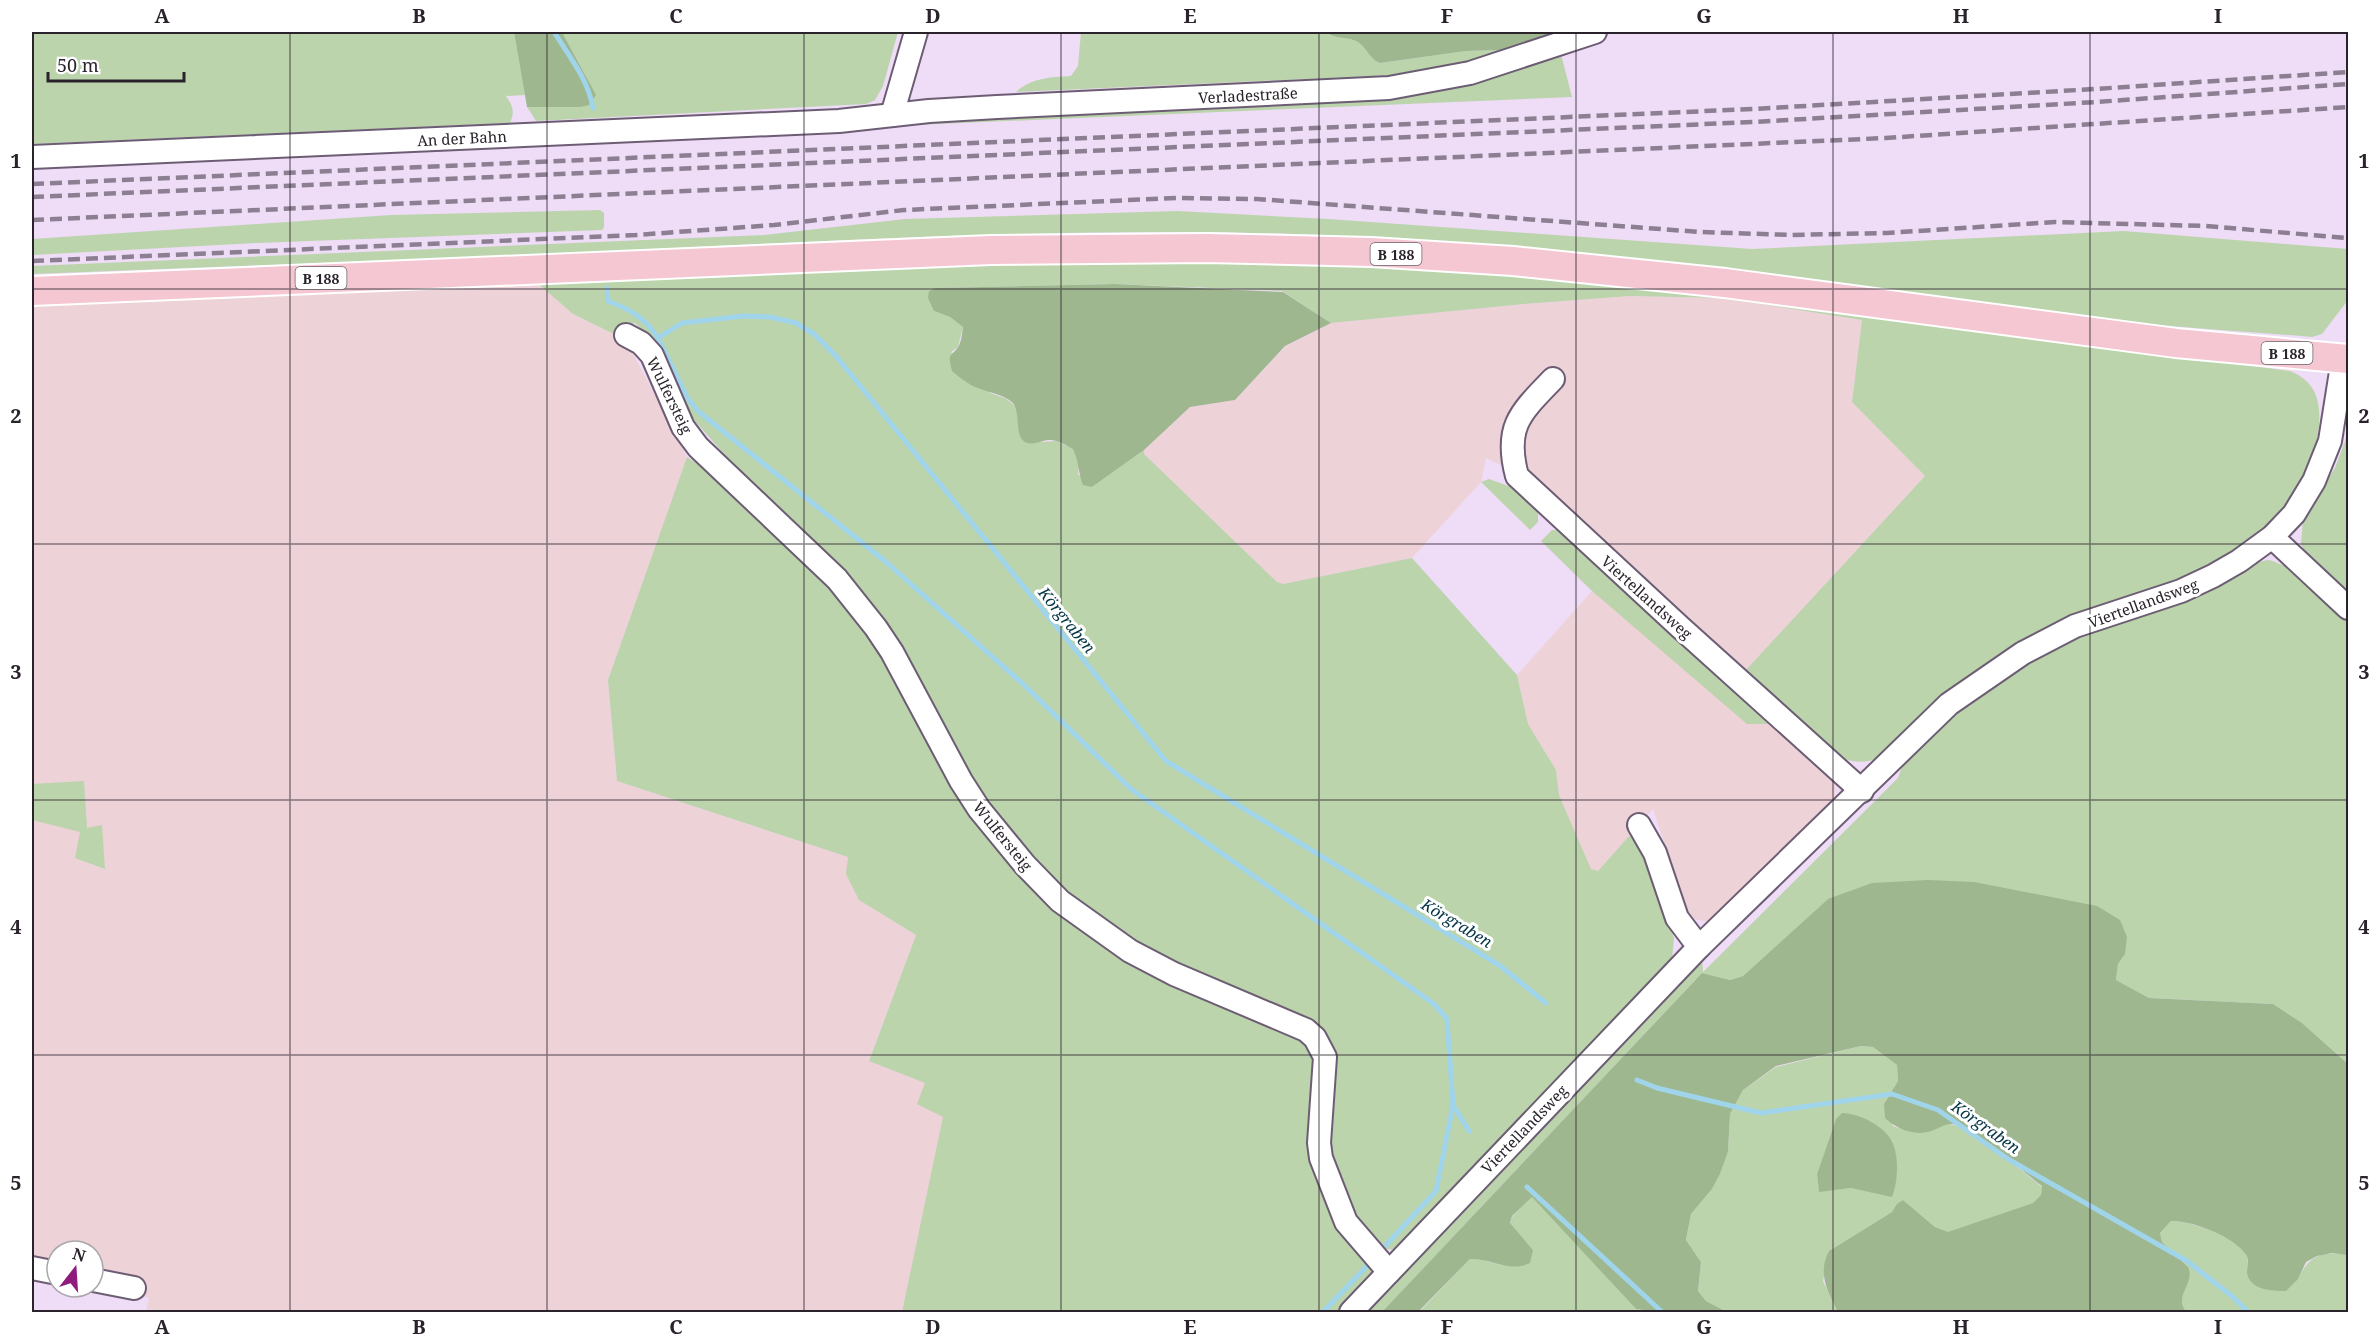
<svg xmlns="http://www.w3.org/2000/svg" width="2380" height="1344" font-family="'Noto Serif',serif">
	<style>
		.industrial { fill: #edd2d8 }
		.green { fill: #bbd4ac; fill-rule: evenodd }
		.forest { fill: #9eb78f }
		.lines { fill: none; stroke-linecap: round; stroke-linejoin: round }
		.stream { stroke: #a0d4eb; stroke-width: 5 }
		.minor-casing { stroke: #6d5d74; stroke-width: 26 }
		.major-casing { stroke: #fff; stroke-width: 32 }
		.minor { stroke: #fff; stroke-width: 22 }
		.major { stroke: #f5c7d2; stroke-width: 28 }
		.rail { stroke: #8c7f91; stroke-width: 4.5; stroke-dasharray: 12 6; stroke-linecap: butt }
		.grid { fill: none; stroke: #2a232c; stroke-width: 1.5; stroke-opacity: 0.55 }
		.labels { text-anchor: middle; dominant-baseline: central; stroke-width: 6; stroke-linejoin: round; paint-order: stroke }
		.shield { fill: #fff; stroke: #6a656b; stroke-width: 1.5 }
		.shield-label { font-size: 14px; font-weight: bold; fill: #2a232c }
		.street-label { font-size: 15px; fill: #2a232c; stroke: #fff }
		.water-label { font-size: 16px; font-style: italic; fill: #063646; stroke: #fff }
		.neatline { fill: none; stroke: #2a232c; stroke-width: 2 }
		.grid-label { font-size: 20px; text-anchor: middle; font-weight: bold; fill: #2a232c }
	</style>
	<rect width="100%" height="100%" fill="#efdcf7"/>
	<g class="industrial">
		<path d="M535,281l38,33 53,26 61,117 -79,223 9,101 231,76 11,43 57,35 -47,125 56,23 19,33 -42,196h-756l3,-14 -16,-4 2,-17 -42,-9v-17h-36v10l-25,-6v-951z"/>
		<path d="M1630,296l93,2 139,22 -10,82 73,74 -181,196 -214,-193 -44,-21 -5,24 -69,76 -129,26 -6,-2 -133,-128v-4l46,-43 45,-7 51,-54 45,-23 193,-19z"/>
		<path d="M1592,591l155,132 26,1 56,51 6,10v12l-4,8 -116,114 -7,3 -19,-4 -36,-109 -55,62 -7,-1 -32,-75 -3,-25 -28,-46 -11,-49z"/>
	</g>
	<g class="green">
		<path d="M32,32h482l11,63 -19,1c7,10 9,15 4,27l-478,21z"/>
		<path d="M562,32h336l-15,54 -8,14 -9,4 -330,17 -9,-14h53l7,-29z"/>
		<path d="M1081,32h245c9,8 22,4 32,10 9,6 12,18 22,21l86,-12 36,-1 -36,13 -70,12 -380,17c15,-14 35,-15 55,-16l7,-10z"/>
		<path d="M1561,54l11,43 -657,28 81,-8 380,-18z"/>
		<path d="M600,210l4,3v14l-2,3 -345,13 -225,12v-16l359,-24z"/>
		<path d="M1177,211l151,8 424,30 372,-18 224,18v51l-26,34 -10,3c-57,-5 -115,-8 -172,-14 -281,-34 -561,-81 -845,-89 -234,-7 -467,7 -701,18 -187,8 -375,15 -562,22v-8l732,-31 141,-16z"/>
		<path d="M1153,260l186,3 171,11 167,17 613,80c24,10 31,27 29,54 -6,74 -74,130 -139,155 -22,9 -46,16 -69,23 -8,3 -18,5 -26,9 -22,12 -43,30 -63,45 -47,33 -95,66 -142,100 -13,6 -22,6 -36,2l-100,-87 181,-196 -73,-74 10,-82 -139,-22 -93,-2 -106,8 -193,19 -49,-32 -167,-7 -180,4 -6,3 5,20 16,6 13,10 -5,20 -7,5 39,41 15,5 8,6 27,38 16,-1 18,8 5,15 -1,10 14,13 52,-37v4l133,128 6,2 129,-26 105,117 11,49 28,46 3,25 32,74 7,2 31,-35 6,3 6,10 33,89 -2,21 -274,291 -13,-1 -22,-22 -33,-69 -1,-39 5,-60 -197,-114 -67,-48 -87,-93 -86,-156 -204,-229 -35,-73 -23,-23 -10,3 -9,9 -43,-21 -38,-33 322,-14z"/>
		<path d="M2348,433v161l-41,-38 -6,-12 2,-25 32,-51z"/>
		<path d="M687,457l27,18 142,138 198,293 248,132 14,24 -5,92 61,112 1,10 -35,36h-436l41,-195 -26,-13 8,-21 -56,-22 47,-126 -57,-35 -13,-26 2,-17 -231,-76 -9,-101z"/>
		<path d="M1489,479l25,9 24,22v12l-8,8 -49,-48z"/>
		<path d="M1552,530h8l213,194h-26l-155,-133 -51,-50z"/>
		<path d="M2269,560c32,9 55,37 79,59v445l-46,-41 -29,-19 -124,-6 -33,-18 2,-16 7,-10 -297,-55 -85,77 -13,4 -28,-7 -320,339h-21l341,-354 1,14 195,-194 5,-14c38,-37 77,-75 123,-101 57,-33 121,-52 182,-75 20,-7 40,-26 61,-28z"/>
		<path d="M84,781l3,47 15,-3 3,44 -30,-11 5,-26 -48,-12v-36z"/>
		<path d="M1861,1046l12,1 24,18 1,16 -14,23 9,22c12,4 25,10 36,5 6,-2 11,-7 17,-7 21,-3 78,49 96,63l-1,9 -8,7 -85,30 -13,-6 -32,-27 -11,12 -63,39 -6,30 15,31h-111l-21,-11 -8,-10 3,-29 -15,-22 5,-26 21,-25 8,-15 8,-22 2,-38 13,-24 33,-23zM1836,1119l56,77 -41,-8 -32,3 -2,-17z"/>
		<path d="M1532,1196l104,113 20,3h-237l51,-53h8l23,6 32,-15 -23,-26 2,-7z"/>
		<path d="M2171,1221c20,-1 65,17 75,34 3,6 2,13 1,19l51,5c12,-25 23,-27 49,-25l1,58h-161c-11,-12 -2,-31 1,-45l-26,-25 -2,-9z"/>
	</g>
	<g class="forest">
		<path d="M514,32h48l34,63 -7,10 -9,2h-53z"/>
		<path d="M1326,32h230l-54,18 -36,1 -86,12c-10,-3 -13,-15 -22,-21 -10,-6 -23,-2 -32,-10z"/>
		<path d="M1115,284l168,8 48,31 -46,23 -50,54 -45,7 -46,43 -52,37 -9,-2c-5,-12 -4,-24 -10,-36 -7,-4 -16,-10 -25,-9 -8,1 -15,6 -23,2 -11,-7 -4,-28 -12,-39 -10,-10 -30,-11 -42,-18 -7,-4 -13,-9 -19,-14 -6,-22 2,-13 8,-28 2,-5 2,-10 3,-16l-13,-10 -16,-6 -6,-13 1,-7 6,-3z"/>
		<path d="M1928,880l46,2 123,24 23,14 7,17 -2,17 -7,10 -2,16 33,18 124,6 29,19 46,41v191l-16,-2 -15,3 -11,6 -8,17 -12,12c-14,0 -36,-1 -39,-18 0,-7 3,-12 -1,-18 -11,-18 -55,-35 -75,-34l-11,12 2,9 26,25c8,17 -16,29 -1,45h-349c-10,-20 -21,-38 -9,-61l63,-39 5,-8 6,-4 32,27 13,5 85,-29 8,-8 1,-9c-20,-15 -62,-53 -84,-61 -13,-4 -18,4 -30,7 -15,4 -33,-4 -43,-14l-1,-14 14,-23 -1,-16 -24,-18 -12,-1 -85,20 -33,24 -13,24 -2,38 -8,22 -8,15 -21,25 -5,26 15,22 -3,29 8,10 21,11h-71l-20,-3 -104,-112 -20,19 -2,7 23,27 -3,13c-20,10 -40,-5 -60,-4l-52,53h-36l320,-339 28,7 13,-4 85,-77 44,-16z"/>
		<path d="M1842,1113c17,0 45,14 51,31 6,14 5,39 -1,53l-41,-9 -32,4 -2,-18 19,-55z"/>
	</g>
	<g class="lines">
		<g class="stream">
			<path d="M554,32c15,24 34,47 39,76"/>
			<path d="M607,288l1,13c23,9 36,16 50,37l24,-15 61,-7 27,1 26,6 18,11 21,21 331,406 333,204 47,38"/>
			<path d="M658,338l30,61 11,13 186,149 138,123 108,105 303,215 13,15 6,86 -17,86 -50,54"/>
			<path d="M1637,1080l20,8 104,25 131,-19 46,16 70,49 179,102 46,36 15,15"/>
			<path d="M1453,1105l16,26"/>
			<path d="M1527,1187l135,125"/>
			<path d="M1323,1312l44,-46"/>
		</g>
		<g class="minor-casing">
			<g id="minor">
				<path d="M892,115l24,-83"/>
				<path d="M32,157l807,-36 90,-10 68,-4 392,-19 81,-15 125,-41"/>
				<path d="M626,335l15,8 11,12 31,72 15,20 139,132 39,49 16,24 69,129 18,28 46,56 35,36 70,50 44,23 132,56 9,8 10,19 -6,86 2,15 25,64 43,50"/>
				<path d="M1553,379c-33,34 -49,48 -36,97l163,151 182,164"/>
				<path d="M2272,537l76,71"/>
				<path d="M1639,825l16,28 22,65 22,29"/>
				<path d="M32,1268l25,5"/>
				<path d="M93,1280l41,8"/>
				<path d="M1351,1312l348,-365 250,-243 74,-51 52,-27 106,-35 32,-15 26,-15 33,-24 22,-23 20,-33 16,-40 13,-82"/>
			</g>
		</g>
		<g class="major-casing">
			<path id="major" d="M32,291l959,-41 216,-2 164,4 142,9 212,22 451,60 172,16"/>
		</g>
		<use href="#minor" class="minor"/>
		<use href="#major" class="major"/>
		<g class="rail">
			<path d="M32,184l1721,-75 342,-20 253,-17"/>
			<path d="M32,197l1721,-75 343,-20 252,-18"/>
			<path d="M32,220l1854,-82 462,-31"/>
			<path d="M32,261l604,-26 138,-10 130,-15 272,-12 81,1 443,33 92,3 95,-2 168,-11 150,4 143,12"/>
		</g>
	</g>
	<path class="grid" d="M290,32v1280M547,32v1280M804,32v1280M1061,32v1280M1319,32v1280M1576,32v1280M1833,32v1280M2090,32v1280M32,289h2316M32,544h2316M32,800h2316M32,1055h2316"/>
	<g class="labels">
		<g class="shield">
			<rect x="1370.5" y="243" width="51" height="22" rx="4.5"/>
			<rect x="295.5" y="267" width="51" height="22" rx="4.5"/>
			<rect x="2261.5" y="342" width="51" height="22" rx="4.5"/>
		</g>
		<g class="shield-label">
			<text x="1396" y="254">B 188</text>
			<text x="321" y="278">B 188</text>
			<text x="2287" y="353">B 188</text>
		</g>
		<g class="street-label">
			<text transform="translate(1248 95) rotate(-3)">Verladestraße</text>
			<text transform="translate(462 138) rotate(-3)">An der Bahn</text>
			<text transform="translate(670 395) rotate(64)">Wulfersteig</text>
			<text transform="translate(1647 597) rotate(42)">Viertellandsweg</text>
			<text transform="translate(2143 603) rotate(-20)">Viertellandsweg</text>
			<text transform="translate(1003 836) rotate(51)">Wulfersteig</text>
			<text transform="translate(1524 1129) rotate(-46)">Viertellandsweg</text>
		</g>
		<g class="water-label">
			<text transform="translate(1067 620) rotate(51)">Körgraben</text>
			<text transform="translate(1457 923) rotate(31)">Körgraben</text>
			<text transform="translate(1986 1127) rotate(35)">Körgraben</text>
		</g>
	</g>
	<rect width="2380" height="1344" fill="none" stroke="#ffffff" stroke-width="66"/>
	<g transform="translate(75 1269) rotate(17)"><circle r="28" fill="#ffffff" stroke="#aaa7ab" stroke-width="1.5"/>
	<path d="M0-4.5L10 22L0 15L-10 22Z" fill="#8f1c7c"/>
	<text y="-9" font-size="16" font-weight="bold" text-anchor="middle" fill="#2a232c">N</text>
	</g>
	<path d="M48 72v9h136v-9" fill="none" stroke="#2a232c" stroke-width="3"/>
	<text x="57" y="72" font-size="18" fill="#2a232c" stroke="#ffffff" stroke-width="4.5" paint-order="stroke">50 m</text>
	<rect x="33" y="33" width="2314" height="1278" class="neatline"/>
	<g class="grid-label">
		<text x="162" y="23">A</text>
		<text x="419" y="23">B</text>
		<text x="676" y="23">C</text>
		<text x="933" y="23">D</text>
		<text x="1190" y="23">E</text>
		<text x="1447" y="23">F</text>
		<text x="1704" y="23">G</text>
		<text x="1961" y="23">H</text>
		<text x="2218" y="23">I</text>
		<text x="16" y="168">1</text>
		<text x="2364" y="168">1</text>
		<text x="16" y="423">2</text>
		<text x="2364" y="423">2</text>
		<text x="16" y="679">3</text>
		<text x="2364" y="679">3</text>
		<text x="16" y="934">4</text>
		<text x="2364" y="934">4</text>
		<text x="16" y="1190">5</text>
		<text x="2364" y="1190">5</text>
		<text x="162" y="1334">A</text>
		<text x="419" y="1334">B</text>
		<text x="676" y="1334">C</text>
		<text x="933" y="1334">D</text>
		<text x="1190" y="1334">E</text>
		<text x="1447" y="1334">F</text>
		<text x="1704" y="1334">G</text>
		<text x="1961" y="1334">H</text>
		<text x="2218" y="1334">I</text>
	</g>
</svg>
